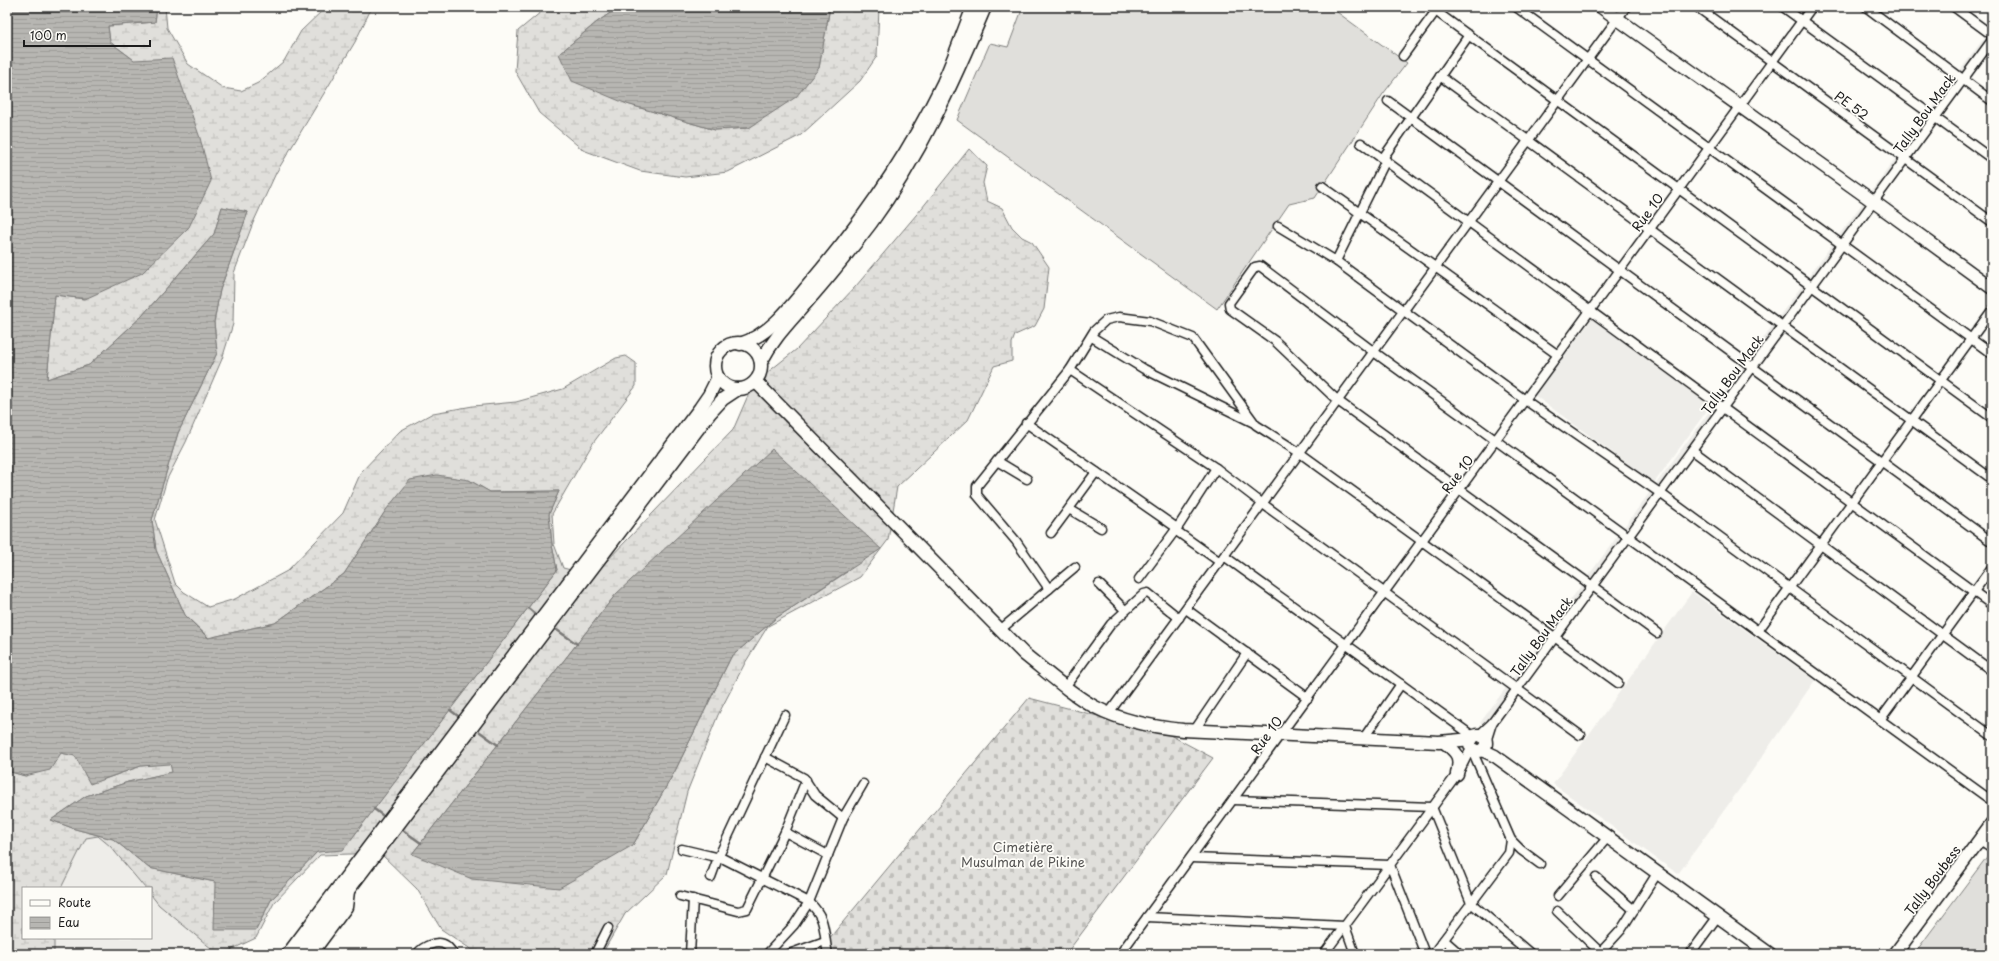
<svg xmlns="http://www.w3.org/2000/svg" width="1999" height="961" font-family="'Playpen Sans',sans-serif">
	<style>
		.built { fill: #eeede9 }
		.wetland { fill: url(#wetland-marsh); stroke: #7e7e7c; fill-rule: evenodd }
		.cemetery { fill: url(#cemetery-stones); stroke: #7e7e7c }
		.pitch { fill: #e0dfdb; stroke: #7e7e7c }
		.water { fill: url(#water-rules); stroke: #797876 }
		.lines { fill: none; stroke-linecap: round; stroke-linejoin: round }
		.stream { stroke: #797876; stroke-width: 2.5 }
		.street-casing { stroke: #1c1c1c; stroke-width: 11 }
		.secondary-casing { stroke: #1c1c1c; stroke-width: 15 }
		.street { stroke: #fdfcf7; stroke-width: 8 }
		.secondary { stroke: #fdfcf7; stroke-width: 12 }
		.labels { text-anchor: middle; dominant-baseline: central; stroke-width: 3.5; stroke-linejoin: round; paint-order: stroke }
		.street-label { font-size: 13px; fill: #1c1c1c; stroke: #fdfcf7 }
		.park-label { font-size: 13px; fill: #575655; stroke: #fdfcf7 }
	</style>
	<defs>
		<pattern id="wetland-marsh" width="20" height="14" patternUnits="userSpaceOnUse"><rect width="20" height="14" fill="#e0dfdb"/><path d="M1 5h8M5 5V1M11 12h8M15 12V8" fill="none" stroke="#c0bfbb"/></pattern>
		<pattern id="cemetery-stones" width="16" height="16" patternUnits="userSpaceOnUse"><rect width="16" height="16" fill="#e0dfdb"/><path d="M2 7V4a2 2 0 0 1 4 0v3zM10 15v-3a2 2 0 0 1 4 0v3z" fill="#c0bfbb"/></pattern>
		<pattern id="water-rules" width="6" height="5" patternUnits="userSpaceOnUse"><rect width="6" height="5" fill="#b7b6b2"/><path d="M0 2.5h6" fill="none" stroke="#9d9c98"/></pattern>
	</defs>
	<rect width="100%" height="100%" fill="#fdfcf7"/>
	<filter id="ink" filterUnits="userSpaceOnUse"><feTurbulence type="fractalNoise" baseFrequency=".025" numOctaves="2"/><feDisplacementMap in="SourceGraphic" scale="8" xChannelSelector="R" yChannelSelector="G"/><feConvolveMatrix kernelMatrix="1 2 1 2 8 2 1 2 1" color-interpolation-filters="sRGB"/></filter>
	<g filter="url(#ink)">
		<g class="built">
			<path d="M1992,27v21l-499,683 -13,-8z"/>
			<path d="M1592,319l119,86 -57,78 -120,-88z"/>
			<path d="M1692,592l123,88 -74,107 -63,87 -125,-90z"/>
			<path d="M98,836l12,10 35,42h-84l25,-50z"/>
			<path d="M151,895l8,10 59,49h-164v-16h97z"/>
		</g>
		<g class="wetland">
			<path d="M157,7h8l2,21 21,36 35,24 18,3 17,-8 26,-22 17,-30 25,-24h46l-17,35 -79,131 -23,50 -19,50 -1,51 -11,35 -36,83 -19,37 -12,41 20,63 9,9 24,15 27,-8 52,-28 56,-58 18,-41 39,-41 33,-18 40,-7 43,-4 47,-13 53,-31 10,-2 10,7v23l-43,57 -41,71 2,30 9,24 16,4 22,-5 132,-137 20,-46 44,-35 59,-63 66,-78 47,-59 18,17 -4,17 4,18 15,7 10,19 10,10 10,5 17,25 -5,42 -9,17 -20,9 -3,8v18l-18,5 -26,54 -71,67 -9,53 -28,37 -92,49 -23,37 -27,52 -31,77 -20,82 -42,40 -23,40h-124l-37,-25 -24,-40 -37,-36 -60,2 -46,48 -18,35 -34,16h-4l-59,-49 -8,-10v-7h-6l-35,-42 -12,-10 -12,2 -25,50h-38v50h31v16h-47v-183l19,5 35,-23 14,3 27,24 39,-14 29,-3 3,9 -45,10 -42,14 -35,24 24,9 38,10 36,29 66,14 41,48 15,-30 46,-48 26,-3 214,-279 -5,-25 -3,-31 10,-23 -69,1 -21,-12 -83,30 -42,64 -69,49 -66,15 -24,-23 -29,-65 -4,-30 26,-87 39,-80 -3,-31 6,-32 28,-78 -26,-5 -8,27 -72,82 -53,49 -42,14 8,-84 30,4 49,-239 -24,-18 -2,-16 47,-4zM847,572l-71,46 -45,39 -56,114 -42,74 -221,9 204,-260z"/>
			<path d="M547,7h72l-22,15 -38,32 68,50 88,26 34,-2 70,-60 11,-61h49l-2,49 -17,25 -59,54 -73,37 -43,5 -45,-6 -57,-21 -44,-37 -24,-42 3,-40z"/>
		</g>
		<path class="cemetery" d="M1029,698l141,37 43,23 -147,196h-236l-2,-14z"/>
		<g class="pitch">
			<path d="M1023,7h307l77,56 -24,31 -68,104 -26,6 -72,105 -260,-189 33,-77 18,4z"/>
			<path d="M1992,850v104h-78z"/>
		</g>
		<g class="water">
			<path d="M7,7h150l-2,15 -47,4 2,16 24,18 38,-2 28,80 11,43 -22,46 -47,46 -57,26 -30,-4 -8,84 42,-14 53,-49 72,-82 8,-27 26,5 -28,78 -6,32 3,31 -39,80 -26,87 4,30 29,65 23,23 67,-15 69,-49 42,-64 24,-30 27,-5 32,5 21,12 69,-1 -10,23 3,31 5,25 -214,280 -26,2 -46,48 -15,30h-42l1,-48 -66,-14 -36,-29 -38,-10 -24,-9 35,-24 42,-14 44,-10 -2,-8 -29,2 -51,18 -15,-28 -14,-3 -11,17 -25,6 -18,-5z"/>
			<path d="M619,7h211l-11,61 -23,29 -47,31 -34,2 -88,-26 -55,-23 -13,-27 38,-32z"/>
			<path d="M772,449l109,100 -105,69 -45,39 -56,114 -42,74 -74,43 -87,-9 -60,-25 204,-260z"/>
		</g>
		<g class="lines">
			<g class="stream">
				<path d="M528,608l7,6"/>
				<path d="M557,630l20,14"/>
				<path d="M450,710l8,6"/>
				<path d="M480,732l18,13"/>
				<path d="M374,809l8,6"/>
				<path d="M404,831l17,12"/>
			</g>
			<g class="street-casing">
				<g id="street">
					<path d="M1430,7l562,411"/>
					<path d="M1516,7l476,347"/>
					<path d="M1697,7l295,215"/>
					<path d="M1783,7l209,152"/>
					<path d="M1866,7l126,94"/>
					<path d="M1954,7l38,28"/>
					<path d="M1403,56l35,-48"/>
					<path d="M1440,76l552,403"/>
					<path d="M1388,101l604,441"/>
					<path d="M1361,143l631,462"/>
					<path d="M1383,158l86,-123"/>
					<path d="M1322,186l236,169"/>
					<path d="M1278,226l58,35 189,139 135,93 332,243"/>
					<path d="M1336,261l50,-101"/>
					<path d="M1092,337l52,32 110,54"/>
					<path d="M1070,370l146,98 47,36 317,231"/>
					<path d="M1026,423l151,105"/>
					<path d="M1692,450l300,221"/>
					<path d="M997,461l73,-91 24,-39 12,-11 13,-3 31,4 43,17 63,87 44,28 318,230"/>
					<path d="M1027,479l-30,-18 -20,25v9l39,46 33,48"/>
					<path d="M1069,509l32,19"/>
					<path d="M1175,530l45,32"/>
					<path d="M1051,533l45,-61"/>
					<path d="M1224,556l250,181"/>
					<path d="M1139,579l41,-55 36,-56"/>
					<path d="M1099,584l26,26"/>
					<path d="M1186,609l122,89"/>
					<path d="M1000,630l75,-63"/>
					<path d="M1758,631l234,-321"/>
					<path d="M1657,633l-319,-232 -63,-60 -45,-32 -1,-6 26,-36 5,-1 114,86 618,449"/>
					<path d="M1065,687l46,-63 33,-30 4,-1 31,25"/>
					<path d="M1109,713l517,-706"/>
					<path d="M1880,720l112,-153"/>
					<path d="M1194,731l53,-78"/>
					<path d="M1478,736l14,-13 500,-683"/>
					<path d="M1363,739l38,-55"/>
					<path d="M1486,742l6,-19"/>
					<path d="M765,757l39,21 11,17 28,23 -34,84 -15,23 -27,29"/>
					<path d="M1233,800l199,7 39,96 60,51"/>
					<path d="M843,818l20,-34"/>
					<path d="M785,832l43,23"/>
					<path d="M1511,840l10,10 19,14"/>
					<path d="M1980,840l12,8"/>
					<path d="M682,849l42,10 85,43c18,17 14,29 19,52"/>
					<path d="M1191,858l199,7 35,89"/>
					<path d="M711,877l7,-19 67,-143"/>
					<path d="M1596,877l38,33"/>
					<path d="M680,896l58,15 9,-2 38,-77 21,-52"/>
					<path d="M1558,896l50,-59"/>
					<path d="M1557,911l43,41"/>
					<path d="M1147,917l198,9 10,28"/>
					<path d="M1444,940l16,14"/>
					<path d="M417,954c6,-8 21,-15 30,-8 2,2 5,6 6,8"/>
					<path d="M595,954l13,-26"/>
					<path d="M690,954l3,-55"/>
					<path d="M789,954l36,-13"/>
					<path d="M1120,954l692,-947"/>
					<path d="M1324,954l136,-184 11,-22"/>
					<path d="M1433,954l76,-101 2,-13 -36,-83"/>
					<path d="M1599,954l22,-24 37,-58"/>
					<path d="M1690,954l28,-38"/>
				</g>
			</g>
			<g class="secondary-casing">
				<g id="secondary">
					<path d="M1601,7l273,195 118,86"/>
					<circle cx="738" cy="366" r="23"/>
					<path d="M740,344c30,-9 51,-38 70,-61 52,-61 98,-128 133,-200 11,-24 20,-51 30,-76"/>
					<path d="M761,362c14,-27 32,-43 51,-66 21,-24 40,-48 59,-73 49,-67 82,-140 114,-216"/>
					<path d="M756,382l268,272c23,18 45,39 71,53 27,14 58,20 88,23l256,12 33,-3"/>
					<circle cx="1478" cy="743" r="8"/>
					<path d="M1444,742c14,11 17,15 13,32"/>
					<path d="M1482,750l13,6 275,198"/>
					<path d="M288,954l412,-546 9,-13 9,-18"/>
					<path d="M300,954l410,-541 13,-14 15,-10"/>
					<path d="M311,954l35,-47 2,-16"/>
					<path d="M1895,954l97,-131"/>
				</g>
			</g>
			<use href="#street" class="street"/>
			<use href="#secondary" class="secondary"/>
		</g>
	</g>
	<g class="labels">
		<g class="street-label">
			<text transform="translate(1852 105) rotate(36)">PE 52</text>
			<text transform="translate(1924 113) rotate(-54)">Tally Bou Mack</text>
			<text transform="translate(1647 212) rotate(-54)">Rue 10</text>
			<text transform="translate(1732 374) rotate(-54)">Tally Bou Mack</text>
			<text transform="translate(1457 474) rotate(-54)">Rue 10</text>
			<text transform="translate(1541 636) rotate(-54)">Tally Bou Mack</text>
			<text transform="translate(1266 735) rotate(-54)">Rue 10</text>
			<text transform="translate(1932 880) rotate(-53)">Tally Boubess</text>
		</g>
		<g class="park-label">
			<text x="1023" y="846">Cimetière<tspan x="1023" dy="15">Musulman de Pikine</tspan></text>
		</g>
	</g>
	<rect width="1999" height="961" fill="none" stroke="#fdfcf7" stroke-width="24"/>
	<rect x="12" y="12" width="1975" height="937" fill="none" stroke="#1c1c1c" stroke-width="1.5" filter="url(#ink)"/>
	<rect x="22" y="887" width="130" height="52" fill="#fdfcf7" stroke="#a3a29f"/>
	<rect x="30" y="900" width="20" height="6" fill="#fdfcf7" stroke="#a3a29f"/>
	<text x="58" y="907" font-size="12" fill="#1c1c1c">Route</text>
	<rect x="30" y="917" width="20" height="12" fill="url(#water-rules)" stroke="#a3a29f"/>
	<text x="58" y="927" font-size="12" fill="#1c1c1c">Eau</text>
	<path d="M24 40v6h126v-6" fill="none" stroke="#1c1c1c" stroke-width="2"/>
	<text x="30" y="40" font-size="12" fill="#1c1c1c" stroke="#fdfcf7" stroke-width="3" paint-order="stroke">100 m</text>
</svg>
